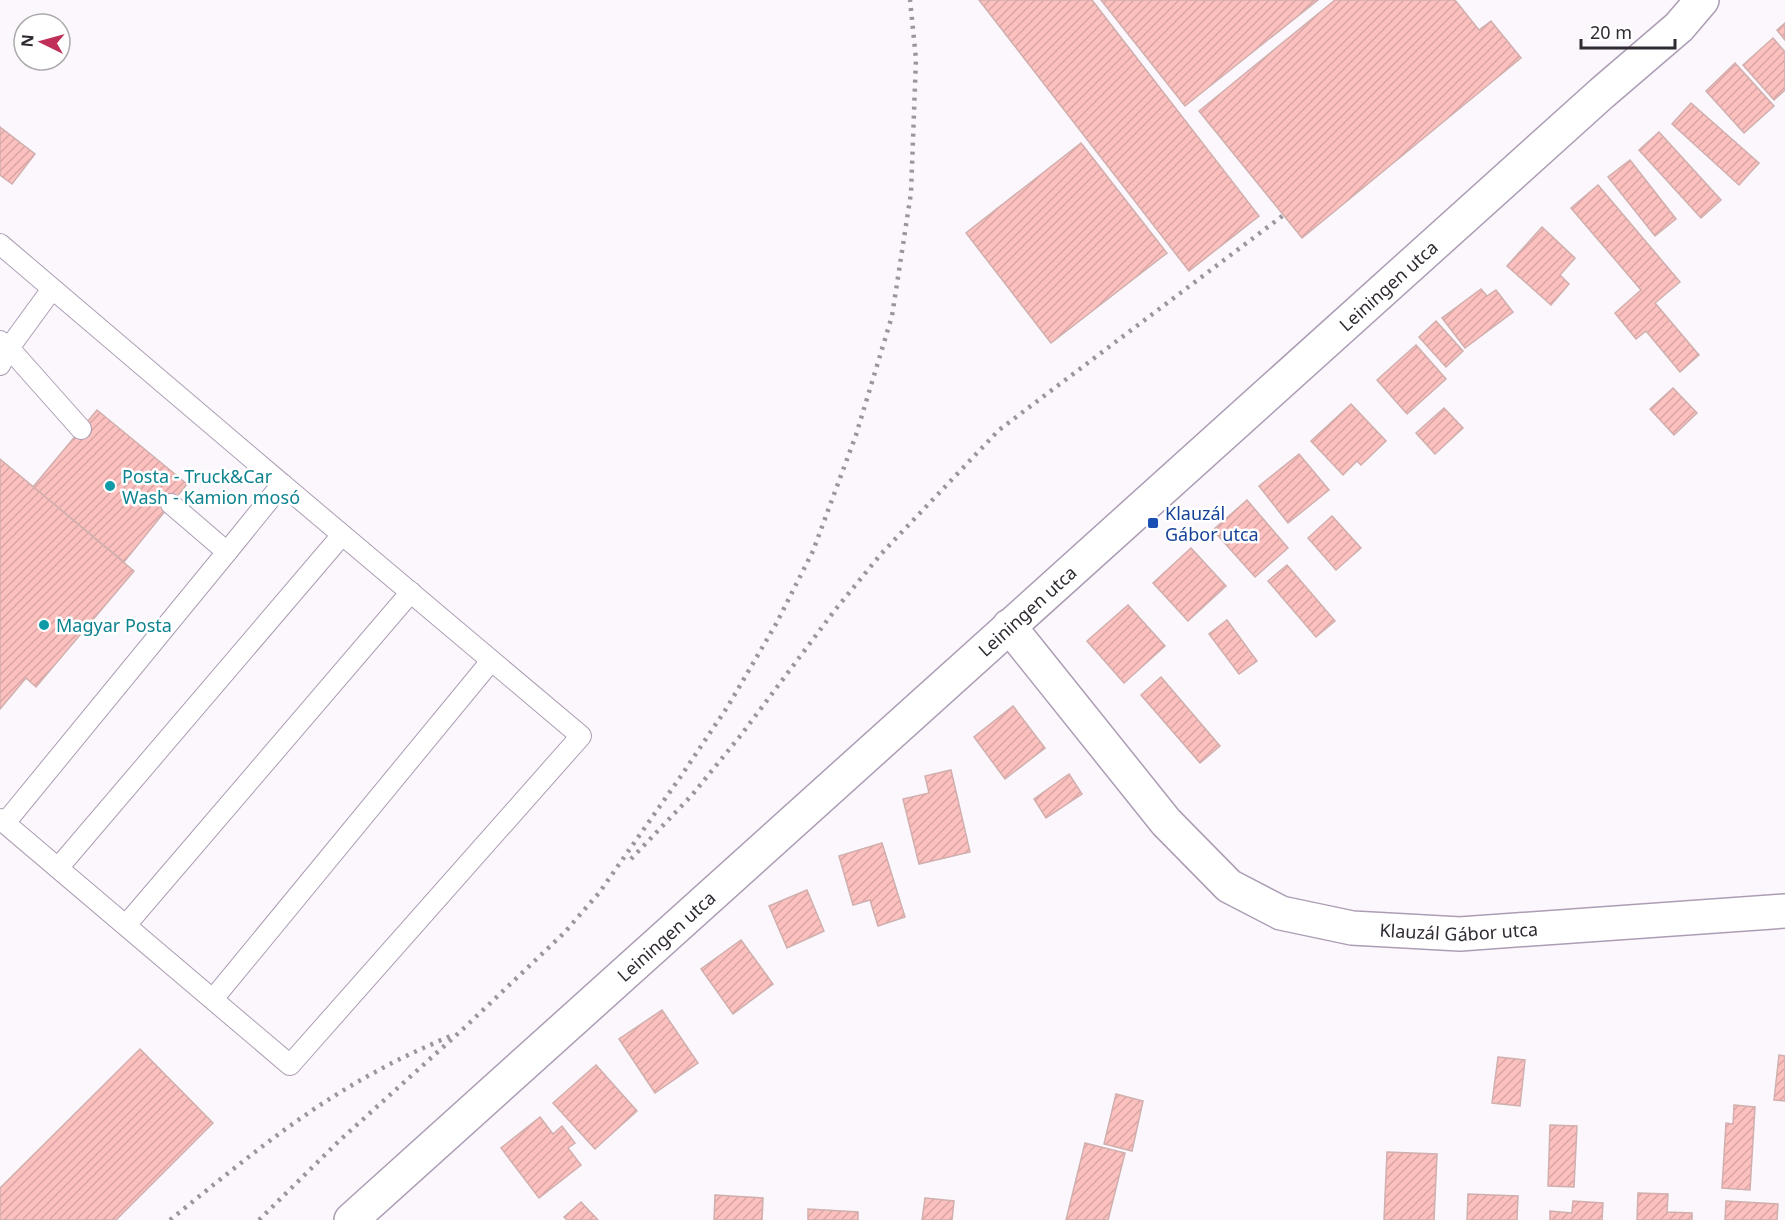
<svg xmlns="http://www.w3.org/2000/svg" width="1785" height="1220" font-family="'Noto Sans',sans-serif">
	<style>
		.building { fill: url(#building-hatch); stroke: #d0afae; stroke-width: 1.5 }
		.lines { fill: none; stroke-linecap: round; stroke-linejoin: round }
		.lane-casing { stroke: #ac9db4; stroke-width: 22 }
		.street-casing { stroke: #ac9db4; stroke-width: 36 }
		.lane { stroke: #fff; stroke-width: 20 }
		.street { stroke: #fff; stroke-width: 33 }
		.rail { stroke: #9b969d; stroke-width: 4.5; stroke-dasharray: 3 6; stroke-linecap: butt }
		.culture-dot { fill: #0f9aa8; stroke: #fff; stroke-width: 2 }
		.transit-dot { fill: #1a4fb4; stroke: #fff; stroke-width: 2 }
		.labels { text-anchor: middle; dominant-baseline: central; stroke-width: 5; stroke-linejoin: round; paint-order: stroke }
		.street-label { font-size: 18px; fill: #302a33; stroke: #fff }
		.culture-label { font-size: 18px; fill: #0d838f; stroke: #fff; text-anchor: start }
		.transit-label { font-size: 18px; fill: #164399; stroke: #fff; text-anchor: start }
	</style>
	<defs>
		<pattern id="building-hatch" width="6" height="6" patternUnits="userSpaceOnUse" patternTransform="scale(1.5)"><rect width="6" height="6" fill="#fcc0be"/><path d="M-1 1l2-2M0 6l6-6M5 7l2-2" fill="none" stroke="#d8a5a4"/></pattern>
	</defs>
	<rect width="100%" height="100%" fill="#fbf7fc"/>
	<g class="building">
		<path d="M979,0h113l167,216 -70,55z"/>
		<path d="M1101,0h217l-133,106z"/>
		<path d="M1335,0h120l24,30 12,-9 30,37 -219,180 -103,-127z"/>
		<path d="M1785,23v17l-8,-10z"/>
		<path d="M1773,38l12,14v38l-11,10 -31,-35z"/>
		<path d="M1735,63l39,43 -30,27 -38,-42z"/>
		<path d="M1691,103l68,60 -20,22 -67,-61z"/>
		<path d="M0,127l35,27 -23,30 -12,-9z"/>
		<path d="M1659,132l62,68 -20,18 -62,-68z"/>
		<path d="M1081,143l86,110 -116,90 -85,-110z"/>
		<path d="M1630,160l46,59 -21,17 -47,-59z"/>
		<path d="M1598,185l82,97 -25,21 44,52 -19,17 -34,-41 -10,8 -21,-26 26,-23 -70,-82z"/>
		<path d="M1542,227l33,31 -15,17 9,9 -18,21 -44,-39z"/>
		<path d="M1481,289l6,7 9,-6 17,22 -48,36 -23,-30z"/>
		<path d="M1436,321l27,30 -17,16 -27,-30z"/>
		<path d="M1416,345l30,34 -39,35 -30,-34z"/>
		<path d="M1673,388l24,25 -23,22 -24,-26z"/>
		<path d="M1351,404l35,37 -25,24 -4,-4 -14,14 -32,-34z"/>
		<path d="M1444,408l19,20 -28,26 -19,-21z"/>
		<path d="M97,410l90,74 -63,78 -91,-75z"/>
		<path d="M1299,454l30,36 -41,33 -29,-37z"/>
		<path d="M0,459l134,112 -98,116 -10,-9 -26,31z"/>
		<path d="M1247,500l41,48 -33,29 -42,-47z"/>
		<path d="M1332,516l29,32 -25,22 -28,-32z"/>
		<path d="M1191,548l35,38 -38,35 -35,-38z"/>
		<path d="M1287,565l48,56 -19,16 -48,-56z"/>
		<path d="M1128,605l37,41 -41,37 -37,-42z"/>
		<path d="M1227,620l30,41 -18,13 -30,-40z"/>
		<path d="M1161,677l59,69 -20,17 -59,-68z"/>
		<path d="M1013,706l32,42 -40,31 -31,-42z"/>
		<path d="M951,770l19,82 -51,12 -16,-65 26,-6 -4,-17z"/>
		<path d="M1069,774l13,20 -36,24 -12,-19z"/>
		<path d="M882,843l23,74 -27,9 -8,-26 -17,5 -14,-49z"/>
		<path d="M807,890l17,41 -37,17 -18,-42z"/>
		<path d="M741,940l32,44 -40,30 -32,-45z"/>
		<path d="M662,1010l36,53 -43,30 -36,-54z"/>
		<path d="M140,1049l73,74 -97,97h-116v-32z"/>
		<path d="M1779,1055l6,1v45l-11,-1z"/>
		<path d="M1498,1057l27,3 -5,46 -28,-3z"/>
		<path d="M596,1065l41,46 -42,38 -42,-46z"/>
		<path d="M1116,1094l27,7 -11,50 -28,-7z"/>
		<path d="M1734,1105l21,2 -5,83 -28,-2 4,-65 7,1z"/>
		<path d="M540,1117l13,17 9,-8 13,17 -7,5 13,17 -42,33 -38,-50z"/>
		<path d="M1550,1125l27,1 -3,61 -26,-1z"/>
		<path d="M1085,1143l40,10 -17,67h-42z"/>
		<path d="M1387,1152l50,2 -3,66h-50z"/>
		<path d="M1638,1193l30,1 -1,18 25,1v7h-55z"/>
		<path d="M1468,1194l50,2 -1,24h-50z"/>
		<path d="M715,1195l48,3 -1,22h-48z"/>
		<path d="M925,1198l29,3 -2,19h-30z"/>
		<path d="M1573,1201l30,2 -1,17h-52v-9l22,2z"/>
		<path d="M1726,1201l52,3 -1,16h-52z"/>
		<path d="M581,1202l17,18h-31l-3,-3z"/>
		<path d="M808,1209l50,3v8h-50z"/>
	</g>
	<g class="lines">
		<g class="lane-casing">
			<g id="lane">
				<path d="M0,244l282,240 -55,68 -56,-48"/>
				<path d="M0,341l9,7 72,81"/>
				<path d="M0,365l9,-17 43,-59"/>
				<path d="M0,819l290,246 291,-329 -299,-252"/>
				<path d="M5,823l222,-271"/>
				<path d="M58,868l284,-333"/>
				<path d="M126,925l285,-333"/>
				<path d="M213,999l278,-338"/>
			</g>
		</g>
		<g class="street-casing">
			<g id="street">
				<path id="s1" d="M1009,626l157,196 63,64 52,27 71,15 108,6 325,-23"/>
				<path id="s2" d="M351,1220l1251,-1127 77,-66 23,-27"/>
			</g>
		</g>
		<use href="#lane" class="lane"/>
		<use href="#street" class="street"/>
		<g class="rail">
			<path d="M631,859l61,-64 49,-60 94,-125 46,-56 118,-124 286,-216"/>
			<path d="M170,1220c67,-54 133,-110 209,-150 23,-13 47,-23 71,-34"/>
			<path d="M259,1220l81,-80 122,-110 102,-97 35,-40 82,-117 47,-70 48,-82 37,-73 43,-116 36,-119 19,-123 5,-134 -6,-59"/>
		</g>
	</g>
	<g class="culture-dot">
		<circle cx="110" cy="486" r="6"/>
		<circle cx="44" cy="625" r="6"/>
	</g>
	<rect class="transit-dot" x="1147" y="517" width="12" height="12" rx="3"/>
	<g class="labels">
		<g class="street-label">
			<text stroke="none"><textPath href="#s2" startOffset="1396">Leiningen utca</textPath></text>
			<text stroke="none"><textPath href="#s2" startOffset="910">Leiningen utca</textPath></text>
			<text stroke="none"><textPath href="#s1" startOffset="579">Klauzál Gábor utca</textPath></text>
			<text stroke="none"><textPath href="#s2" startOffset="424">Leiningen utca</textPath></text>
		</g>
		<g class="culture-label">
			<text x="122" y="476">Posta - Truck&amp;Car<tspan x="122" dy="21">Wash - Kamion mosó</tspan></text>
			<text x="56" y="625">Magyar Posta</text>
		</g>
		<g class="transit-label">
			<text x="1165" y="513">Klauzál<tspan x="1165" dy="21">Gábor utca</tspan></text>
		</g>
	</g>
	<g transform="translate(42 42) rotate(275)"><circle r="28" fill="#ffffff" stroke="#acaaad" stroke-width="1.5"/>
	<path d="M0-4.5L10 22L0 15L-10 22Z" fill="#bf2f57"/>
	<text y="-9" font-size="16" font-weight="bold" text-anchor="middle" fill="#302a33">N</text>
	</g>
	<path d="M1581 39v9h94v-9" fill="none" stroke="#302a33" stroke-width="3"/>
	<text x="1590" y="39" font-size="18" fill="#302a33" stroke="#ffffff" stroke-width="4.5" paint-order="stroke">20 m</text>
</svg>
